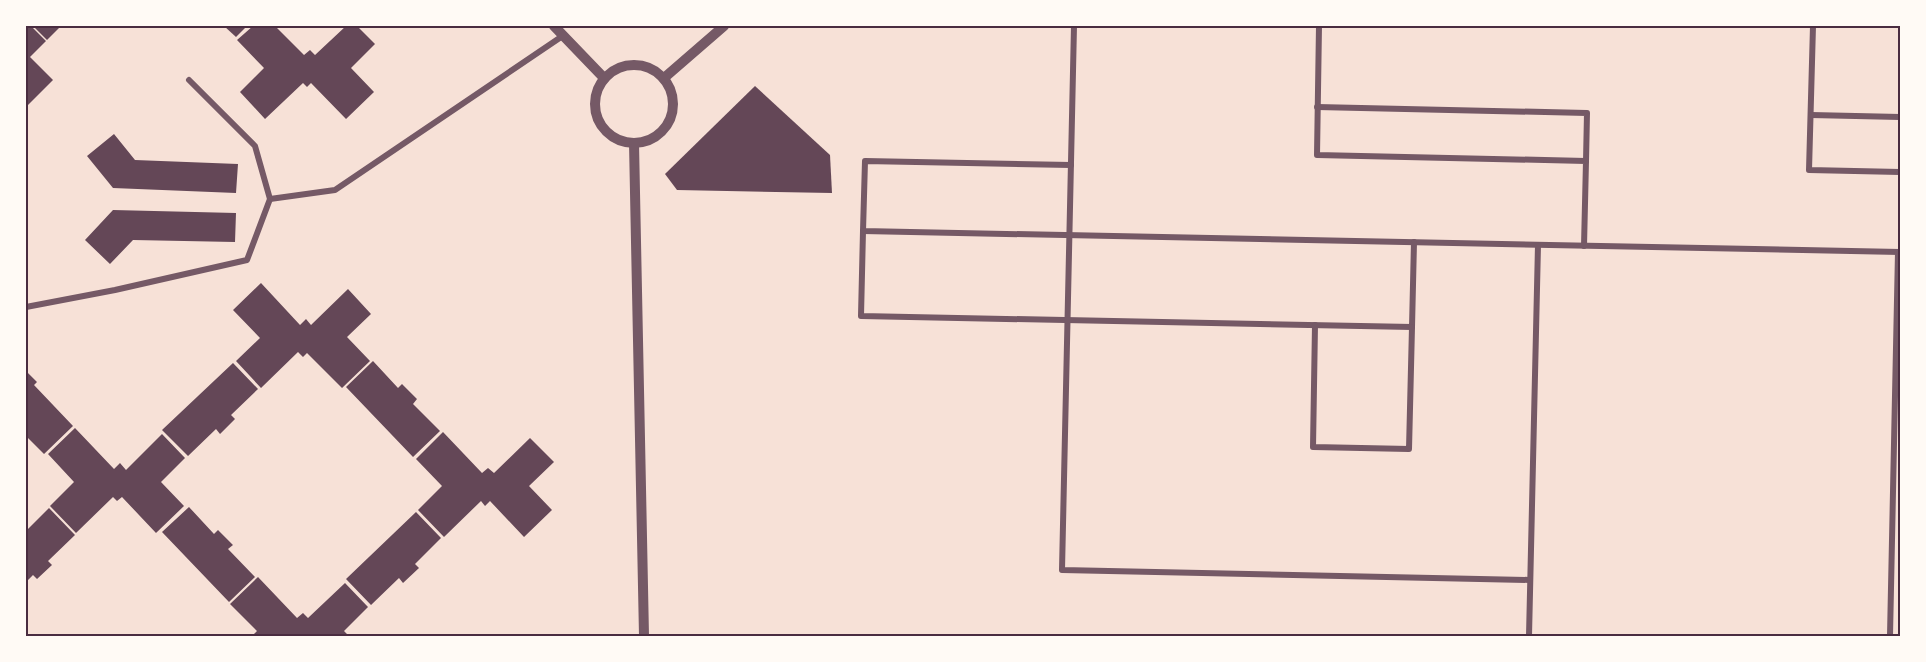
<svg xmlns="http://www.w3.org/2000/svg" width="1926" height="662" font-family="Bitter,serif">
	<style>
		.building { fill: #644757 }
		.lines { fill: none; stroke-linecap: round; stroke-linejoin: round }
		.minor { stroke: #755966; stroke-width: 6 }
		.tertiary { stroke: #755966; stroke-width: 10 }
		.neatline { fill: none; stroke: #4a2c40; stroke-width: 2 }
	</style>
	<rect width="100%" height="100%" fill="#f7e1d7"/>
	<g class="building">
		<path d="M26,26h5l15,15 -16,16 23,23 -27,27z"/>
		<path d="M33,26h28l-14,14z"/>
		<path d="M224,26h23l-11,11z"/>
		<path d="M253,26h22l29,29 6,-5 5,5 31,-29h11l18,18 -24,24 23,24 -28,27 -35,-36 -4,4 -4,-4 -38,36 -25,-27 24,-24 -27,-28z"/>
		<path d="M755,86l75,69 2,38 -155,-3 -12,-16z"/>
		<path d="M114,134l21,26 103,4 -2,29 -123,-5 -26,-32z"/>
		<path d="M113,210l123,3 -1,29 -102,-2 -23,24 -25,-24z"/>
		<path d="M261,283l39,42 6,-6 5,6 37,-36 23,25 -24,23 23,24 -28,27 -35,-35 -4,4 -5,-5 -37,36 -25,-27 24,-23 -27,-28z"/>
		<path d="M373,361l25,27 4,-4 15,15 -4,5 27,27 -27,26 -67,-70z"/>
		<path d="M233,363l25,26 -27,26 4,4 -15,15 -4,-5 -28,27 -26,-26z"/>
		<path d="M26,371l11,11 -3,3 39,41 -29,28 -18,-18z"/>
		<path d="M75,428l39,41 6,-6 6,7 36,-36 23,24 -24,24 23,24 -28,27 -34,-36 -5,4 -4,-4 -37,36 -26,-27 24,-24 -26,-28z"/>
		<path d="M443,432l39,41 6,-5 6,5 36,-35 24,24 -25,24 23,24 -28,27 -34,-36 -5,5 -4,-5 -37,36 -26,-27 24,-24 -26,-27z"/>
		<path d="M189,507l25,27 4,-4 15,15 -5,4 27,28 -26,25 -67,-70z"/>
		<path d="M49,508l26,27 -27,26 4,4 -15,14 -4,-4 -7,7v-51z"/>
		<path d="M416,512l25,26 -26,26 4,4 -16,15 -4,-5 -28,27 -25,-26z"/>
		<path d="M258,577l39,41 6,-5 5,5 37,-35 23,24 -24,24 5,5h-97l5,-5 -27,-27z"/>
	</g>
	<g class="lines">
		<g class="minor">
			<path d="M1074,26l-12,544 468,10"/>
			<path d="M1319,26l-2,129 269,6 -2,85"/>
			<path d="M1813,26l-4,144 91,2"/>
			<path d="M189,80l66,66 15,53 65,-9 229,-155"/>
			<path d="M1317,107l270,6 -1,48"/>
			<path d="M1811,115l89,2"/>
			<path d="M1071,165l-206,-4 -2,70 1037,21"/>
			<path d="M863,231l-2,85 551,11 2,-85"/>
			<path d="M26,307l89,-17 132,-30 23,-61"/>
			<path d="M1315,325l-2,122 96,2 3,-122"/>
			<path d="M1529,636l9,-391"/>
			<path d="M1890,636l8,-384"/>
		</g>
		<g class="tertiary">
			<path d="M554,26l50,52"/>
			<circle cx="634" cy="104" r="39"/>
			<path d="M664,78l60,-52"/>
			<path d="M634,143l10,493"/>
		</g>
	</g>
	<rect width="1926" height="662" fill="none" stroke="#fffaf5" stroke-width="54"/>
	<rect x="27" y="27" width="1872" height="608" class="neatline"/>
</svg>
